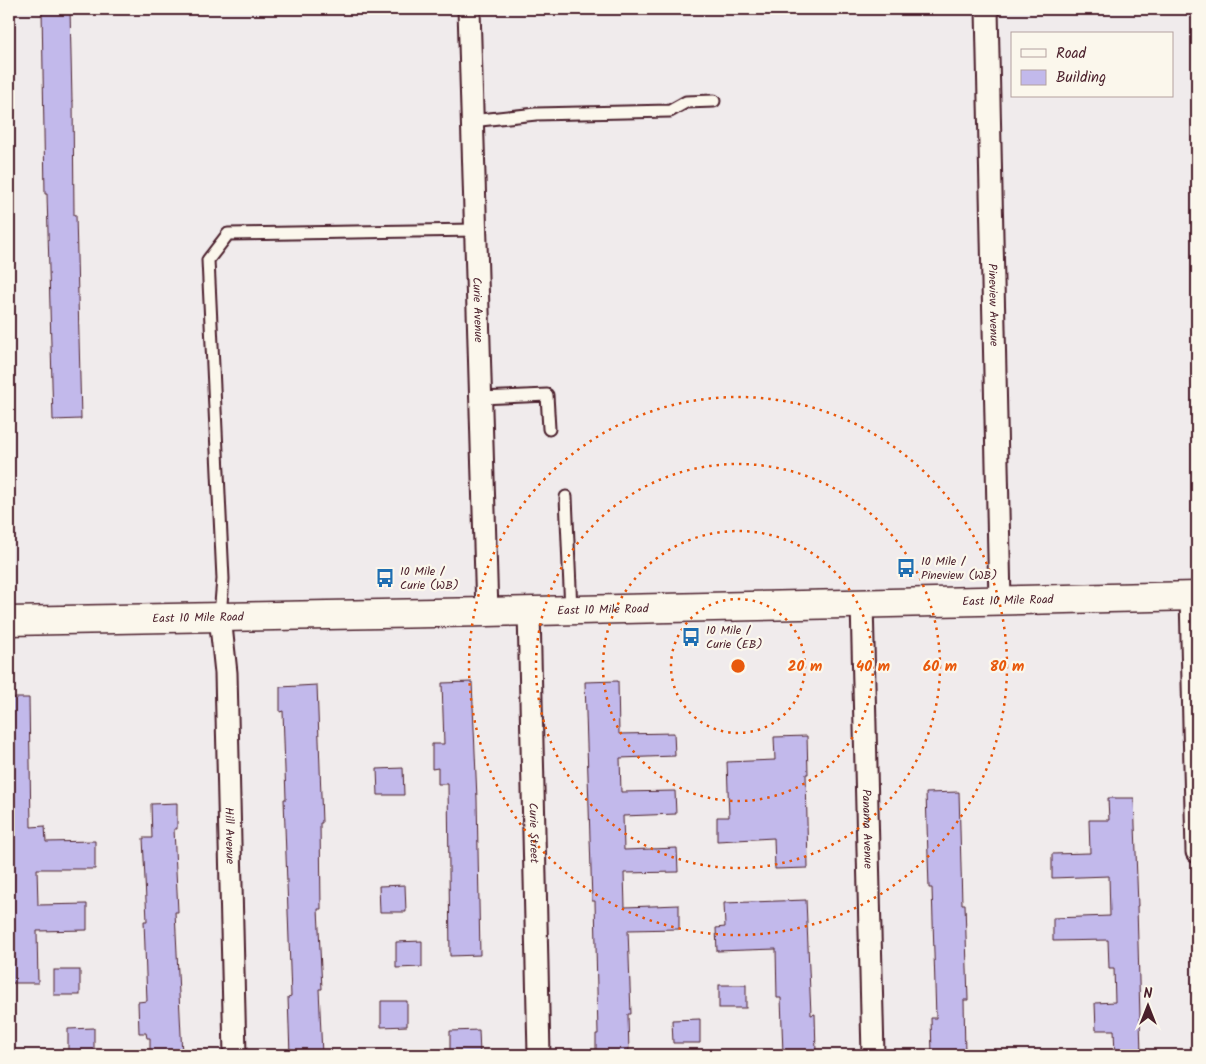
<svg xmlns="http://www.w3.org/2000/svg" width="1206" height="1064" font-family="Kalam,sans-serif">
	<style>
		.building { fill: #c2b9eb; stroke: #4a1f2b }
		.lines { fill: none; stroke-linecap: round; stroke-linejoin: round }
		.lane-casing { stroke: #4a1f2b; stroke-width: 15 }
		.street-casing { stroke: #4a1f2b; stroke-width: 25 }
		.secondary-casing { stroke: #4a1f2b; stroke-width: 31 }
		.lane { stroke: #fbf7ec; stroke-width: 11 }
		.street { stroke: #fbf7ec; stroke-width: 21 }
		.secondary { stroke: #fbf7ec; stroke-width: 28 }
		.ring { fill: none; stroke: #e8590c; stroke-width: 2.5; stroke-dasharray: 2.5 5 }
		.labels { text-anchor: middle; dominant-baseline: central; stroke-width: 4.5; stroke-linejoin: round; paint-order: stroke }
		.street-label { font-size: 12px; fill: #4a1f2b; stroke: #fbf7ec }
		.poi-label { font-size: 12px; fill: #4a1f2b; stroke: #fbf7ec; text-anchor: start }
		.centre { fill: #e8590c; stroke: #fbf7ec; stroke-width: 2.5 }
		.ring-label { font-size: 15px; text-anchor: middle; font-weight: bold; fill: #e8590c; stroke: #fbf7ec; stroke-width: 4.5; stroke-linejoin: round; paint-order: stroke }
	</style>
	<rect width="100%" height="100%" fill="#f0ebec"/>
	<filter id="ink" filterUnits="userSpaceOnUse"><feTurbulence type="fractalNoise" baseFrequency=".02" numOctaves="2"/><feDisplacementMap in="SourceGraphic" scale="10" xChannelSelector="R" yChannelSelector="G"/><feConvolveMatrix kernelMatrix="1 2 1 2 8 2 1 2 1" color-interpolation-filters="sRGB"/></filter>
	<g filter="url(#ink)">
		<g class="building">
			<path d="M42,9h28l2,92h1l1,114h2l5,204 -28,1 -6,-226h-2z"/>
			<path d="M618,681l1,53 55,-1 1,23 -55,2 1,34 54,-1 1,23 -53,2 1,34 53,-2 1,24 -54,1 1,34 54,-2v24l-51,1 3,84h-3l1,41h-33v-21h2l-3,-133h-3l-7,-219z"/>
			<path d="M472,682l5,117 3,156 -30,1 -2,-172h-10v-16l-6,1v-25h12l-2,-61z"/>
			<path d="M317,685l5,138h-2l1,86h-3l4,80h-3l3,66h-32l-2,-58 3,-1 -7,-197h2l-3,-88 -3,1v-25z"/>
			<path d="M9,698h20l2,129 14,-1 1,16 49,-1v28h-58l1,36 49,-1v26l-50,1 1,52h-29z"/>
			<path d="M807,736l1,38h-2l2,94 -33,1 -1,-31 -57,3v-24h12l-2,-55 48,-2 -1,-23z"/>
			<path d="M403,768l1,27h-26l-1,-26z"/>
			<path d="M959,792l3,112h3l3,96h-4l1,55h-33l-1,-37h5l-4,-130h-3l-3,-95z"/>
			<path d="M1108,798h26l4,108h-1l4,149h-26l-1,-25h-18l-1,-27 20,-1 -1,-34h-5l-1,-28 -55,1v-23l57,-2 -1,-40 -57,2v-24l38,-1 -1,-33h20z"/>
			<path d="M177,803v26h-3l4,83h-3l7,143h-32v-17h-3l-1,-5h-7l-1,-31 9,-1 -3,-80h3l-4,-83h9l-1,-34z"/>
			<path d="M405,885l1,27h-26l-1,-26z"/>
			<path d="M806,900l5,115 4,-1 1,39 -33,1 -2,-56h-4l-1,-49 -59,2 -1,-23 9,-1 -1,-24z"/>
			<path d="M422,941v26l-26,1v-26z"/>
			<rect x="54" y="970" width="26" height="25"/>
			<rect x="719" y="985" width="27" height="23"/>
			<path d="M381,1001h26v25l-26,1z"/>
			<path d="M700,1019v24h-27l-1,-23z"/>
			<path d="M94,1028v25l-26,1v-25z"/>
			<path d="M479,1030l1,25h-30v-24z"/>
		</g>
		<g class="lines">
			<g class="lane-casing">
				<g id="lane">
					<path d="M471,121l65,-7 134,-3 16,-9 28,-1"/>
					<path d="M480,398l67,-3 2,34"/>
					<path d="M566,497l5,113"/>
					<path d="M220,616l3,-37 -15,-319 20,-26 247,-4"/>
				</g>
			</g>
			<g class="street-casing">
				<g id="street">
					<path id="s1" d="M469,9l18,603"/>
					<path id="s2" d="M987,9l13,592"/>
					<path d="M1191,596l6,256"/>
					<path id="s3" d="M862,603l11,452"/>
					<path id="s4" d="M529,611l10,444"/>
					<path id="s5" d="M220,616l6,57 9,382"/>
				</g>
			</g>
			<g class="secondary-casing">
				<g id="secondary">
					<path id="s6" d="M9,621l478,-9 710,-16"/>
				</g>
			</g>
			<use href="#lane" class="lane"/>
			<use href="#street" class="street"/>
			<use href="#secondary" class="secondary"/>
		</g>
	</g>
	<g class="ring">
		<circle cx="738" cy="666" r="67"/>
		<circle cx="738" cy="666" r="135"/>
		<circle cx="738" cy="666" r="202"/>
		<circle cx="738" cy="666" r="269"/>
	</g>
	<defs>
		<g id="bus-bare" transform="scale(1.5)"><path d="M-5-6H5V4H4V6H2V4H-2V6H-4V4H-5ZM-3.5-4V0h7V-4ZM-3.5 1.2v1.5H-2V1.2ZM2 1.2v1.5H3.5V1.2Z" fill="#1f6fb2" stroke="#fbf7ec" stroke-width="2.5" paint-order="stroke"/></g>
	</defs>
	<g fill-rule="evenodd">
		<use href="#bus-bare" x="906" y="568"/>
		<use href="#bus-bare" x="385" y="578"/>
		<use href="#bus-bare" x="691" y="637"/>
	</g>
	<g class="labels">
		<g class="street-label">
			<text stroke="none"><textPath href="#s2" startOffset="296">Pineview Avenue</textPath></text>
			<text stroke="none"><textPath href="#s1" startOffset="301">Curie Avenue</textPath></text>
			<text stroke="none"><textPath href="#s6" startOffset="999">East 10 Mile Road</textPath></text>
			<text stroke="none"><textPath href="#s6" startOffset="594">East 10 Mile Road</textPath></text>
			<text stroke="none"><textPath href="#s6" startOffset="189">East 10 Mile Road</textPath></text>
			<text stroke="none"><textPath href="#s3" startOffset="226">Panama Avenue</textPath></text>
			<text stroke="none"><textPath href="#s4" startOffset="222">Curie Street</textPath></text>
			<text stroke="none"><textPath href="#s5" startOffset="220">Hill Avenue</textPath></text>
		</g>
		<g class="poi-label">
			<text x="921" y="561">10 Mile /<tspan x="921" dy="14">Pineview (WB)</tspan></text>
			<text x="400" y="571">10 Mile /<tspan x="400" dy="14">Curie (WB)</tspan></text>
			<text x="706" y="630">10 Mile /<tspan x="706" dy="14">Curie (EB)</tspan></text>
		</g>
	</g>
	<circle cx="738" cy="666" r="8" class="centre"/>
	<g class="ring-label">
		<text x="805" y="671">20 m</text>
		<text x="873" y="671">40 m</text>
		<text x="940" y="671">60 m</text>
		<text x="1007" y="671">80 m</text>
	</g>
	<rect width="1206" height="1064" fill="none" stroke="#fbf7ec" stroke-width="30"/>
	<rect x="15" y="15" width="1176" height="1034" fill="none" stroke="#4a1f2b" stroke-width="2" filter="url(#ink)"/>
	<rect x="1011" y="32" width="162" height="65" fill="#fbf7ec" stroke="#b4a19f"/>
	<rect x="1021" y="49" width="25" height="8" fill="#fbf7ec" stroke="#b4a19f"/>
	<text x="1056" y="58" font-size="15" fill="#4a1f2b">Road</text>
	<rect x="1021" y="70" width="25" height="15" fill="#c2b9eb" stroke="#b4a19f"/>
	<text x="1056" y="82" font-size="15" fill="#4a1f2b">Building</text>
	<g transform="translate(1148 1006)" stroke="#fbf7ec" stroke-width="4" paint-order="stroke">
	<path d="M0-4L9 19L0 12L-9 19Z" fill="#4a1f2b"/>
	<text y="-8" font-size="14" font-weight="bold" text-anchor="middle" fill="#4a1f2b">N</text>
	</g>
</svg>
